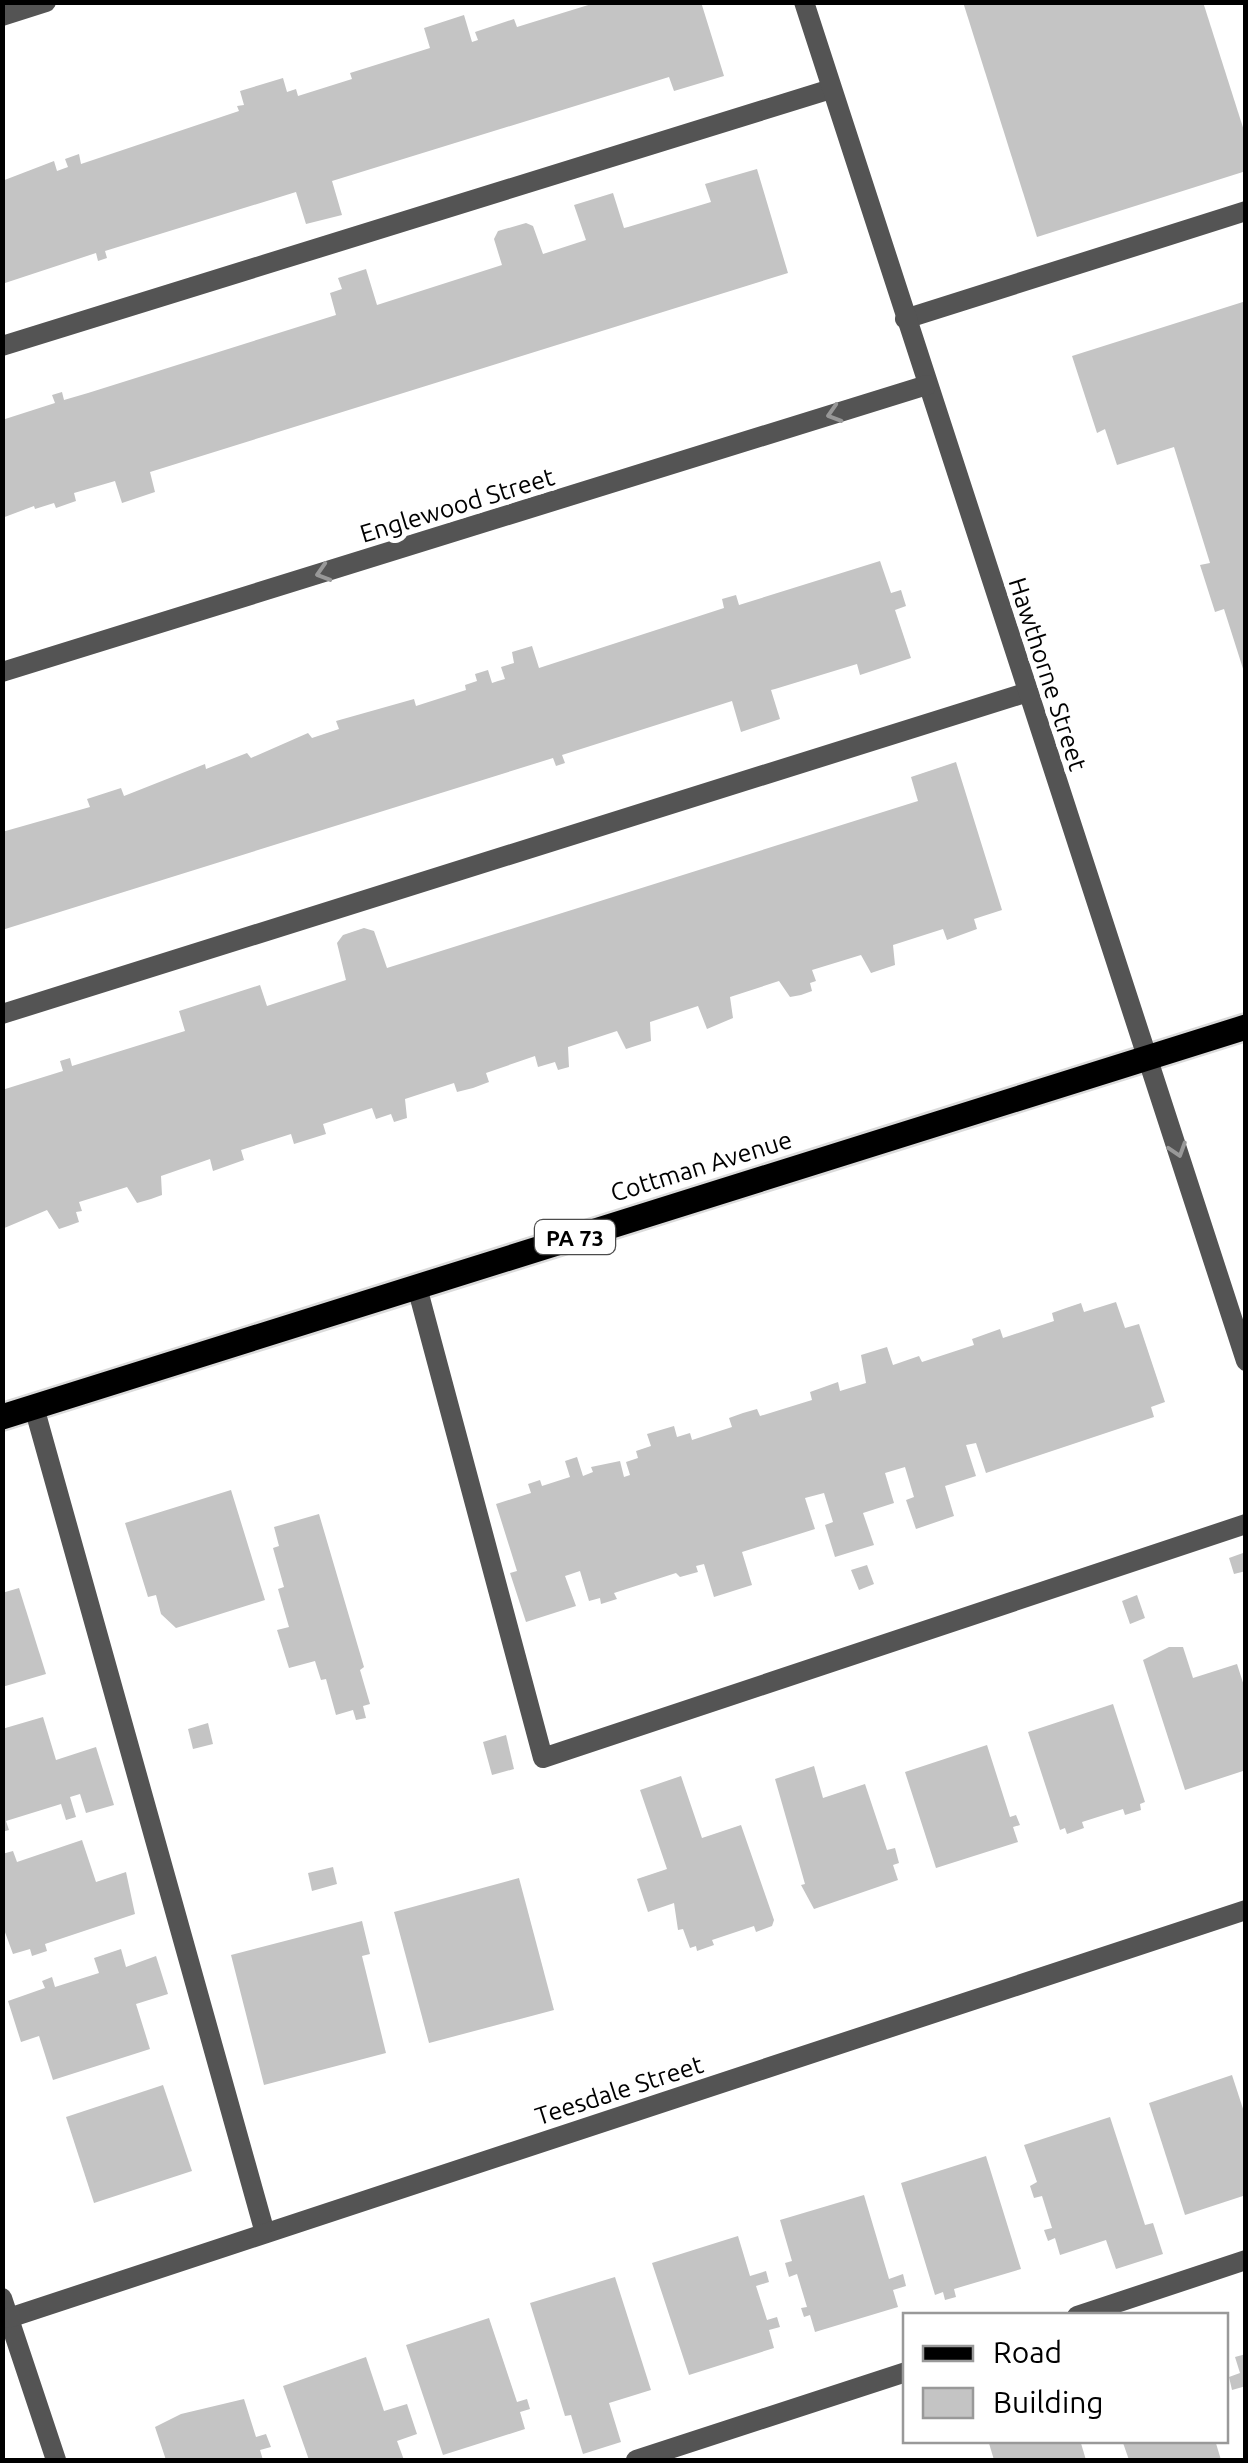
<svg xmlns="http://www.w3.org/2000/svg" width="1248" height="2463" font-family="Ubuntu,sans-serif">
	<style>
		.building { fill: #c4c4c4 }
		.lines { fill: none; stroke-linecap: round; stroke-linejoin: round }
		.primary-casing { stroke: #dbdbdb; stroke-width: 30 }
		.service { stroke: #545454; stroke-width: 20 }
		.minor { stroke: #545454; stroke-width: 20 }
		.primary { stroke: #000; stroke-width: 25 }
		.oneway { stroke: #989898 }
		.labels { text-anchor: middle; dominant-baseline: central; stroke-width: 10; stroke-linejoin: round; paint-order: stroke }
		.shield { fill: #fff; stroke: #4c4c4c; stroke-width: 2.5 }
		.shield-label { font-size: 22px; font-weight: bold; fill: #000 }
		.street-label { font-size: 25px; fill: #000; stroke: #fff }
	</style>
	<rect width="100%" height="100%" fill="#fff"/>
	<g class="building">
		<path d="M598,2h103l23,74 -50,15 -5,-14 -337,104 10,34 -36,9 -10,-32 -191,59 2,7 -9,3 -2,-8 -94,31v-103l52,-20 3,10 11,-4 -3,-8 14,-5 2,10 158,-53 -2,-5 7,-1 -4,-14 43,-13 4,14 9,-3 2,7 54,-17 -2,-6 80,-25 -6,-20 40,-13 8,27 6,-2 -3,-8 39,-13 3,8z"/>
		<path d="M963,2h240l43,135v34l-209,66z"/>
		<path d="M757,169l31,104 -638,199 5,20 -33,11 -7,-22 -41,12 2,8 -20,7 -2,-5 -19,6 -1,-3 -32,12v-98l53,-17 -3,-8 10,-3 2,8 24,-7 248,-78 -6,-22 12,-4 -4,-11 28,-9 11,36 125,-40 -8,-26 4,-8 28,-8 7,3 10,28 43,-14 -12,-35 39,-12 11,35 4,-1 83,-25 -6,-18z"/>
		<path d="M1246,301v374h-1l-21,-66 -9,3 -15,-47 10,-2 -36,-116 -57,18 -12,-36 -8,4 -25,-77z"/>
		<path d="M880,561l11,32 10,-3 5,16 -11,4 16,48 -51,17 -3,-11 -82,25 -4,1 9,29 -39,13 -9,-31 -170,54 3,8 -9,3 -3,-8 -551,172v-98l88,-25 -3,-8 34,-11 3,8 81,-32 1,5 41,-16 4,5 57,-25 4,5 27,-9 -3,-8 78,-22 2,7 50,-16 -1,-5 12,-4 -2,-7 13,-4 4,13 6,-2 7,-2 -4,-12 13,-4 -2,-11 20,-6 7,22 185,-60 -2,-9 14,-4 3,10z"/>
		<path d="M956,762l46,148 -28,9 3,10 -30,11 -4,-11 -50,16 2,20 -24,8 -10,-18 -49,15 4,11 -6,2 2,8 -11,4 -11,2 -11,-16 -49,16 3,21 -26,11 -9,-23 -48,16 1,19 -25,8 -9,-18 -49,16 1,20 -11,3 -3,-8 -17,5 -3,-11 -49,17 3,9 -16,6 -16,4 -3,-9 -49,16 2,19 -13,4 -3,-8 -15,5 -4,-11 -49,16 3,10 -32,10 -3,-10 -50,16 3,10 -31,11 -3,-12 -49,17 1,19 -11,4 -14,4 -10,-16 -48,15 3,9 -6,1 3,10 -11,4 -9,3 -12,-19 -45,19v-139l61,-19 -3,-10 10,-3 2,8 113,-35 -6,-20 81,-26 7,21 79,-26 -9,-37 6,-8 21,-7 10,3 13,37 531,-167 -7,-24z"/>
		<path d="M1116,1302l9,26 14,-4 26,78 -14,5 3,10 -168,56 -10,-30 -10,2 10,31 -31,10 9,30 -38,13 -10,-29 8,-3 -9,-30 -20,6 9,30 -31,10 11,32 -39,12 -10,-32 8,-3 -9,-29 -19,5 10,31 -73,23 10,33 -38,12 -10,-33 -8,2 2,6 -18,5 -4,-4 -62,20 3,6 -16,5 -1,-6 -11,3 -9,-30 -15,5 11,30 -50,16 -16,-49 7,-2 -21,-67 35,-11 -3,-9 12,-4 2,6 28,-9 -5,-16 12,-4 6,19 10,-4 -2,-5 29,-6 4,16 6,-2 -4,-13 12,-4 -2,-7 15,-5 -4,-12 27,-8 3,11 13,-4 2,7 40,-13 -3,-9 14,-5 14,-4 3,7 52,-16 -2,-8 28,-10 2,9 26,-8 -5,-28 26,-8 6,18 26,-9 3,6 52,-17 -2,-6 28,-10 3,9 51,-17 -2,-8 14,-5 15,-5 3,9z"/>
		<path d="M231,1490l34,110 -89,28 -15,-14 -5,-19 -8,2 -23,-74z"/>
		<path d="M319,1514l45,153 -4,3 10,34 -7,2 3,12 -10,2 -3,-10 -17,5 -10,-36 -5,1 -6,-19 -26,7 -12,-38 12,-3 -11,-38 6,-2 -11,-39 6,-2 -5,-19z"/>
		<path d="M1243,1553l3,18 -12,3 -5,-16z"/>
		<path d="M867,1565l7,19 -15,6 -8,-20z"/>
		<path d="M19,1588l27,86 -44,13v-94z"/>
		<path d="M1137,1595l8,23 -15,6 -8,-23z"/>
		<path d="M1169,1647h14l10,31 44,-14 9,28v78l-61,20 -42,-130z"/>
		<path d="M1113,1704l32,98 -5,2 1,6 -16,5 -2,-6 -41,13 2,6 -17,6 -2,-6 -5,2 -32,-98z"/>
		<path d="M43,1717l13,43 40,-13 18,58 -28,8 -6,-19 -10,3 6,20 -10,3 -5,-16 -55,17 3,9 -7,2v-103z"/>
		<path d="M208,1723l5,21 -20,5 -5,-20z"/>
		<path d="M506,1735l8,34 -22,6 -9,-33z"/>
		<path d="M987,1745l23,72 6,-2 4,10 -7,2 5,15 -82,26 -31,-96z"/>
		<path d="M814,1766l9,32 42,-14 22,66 8,-2 4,15 -6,2 5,15 -84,29 -13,-24 4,-1 -30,-105z"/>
		<path d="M681,1776l21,62 39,-13 33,95 -2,6 -16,6 -2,-6 -42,14 2,5 -17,6 -1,-5 -6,2 -7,-19 -5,1 -4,-27 -26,9 -11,-33 30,-10 -27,-79z"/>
		<path d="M82,1840l14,42 30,-10 9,42 -90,30 2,7 -15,5 -2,-7 -17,5 -11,-30v-70l11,-3 4,11z"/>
		<path d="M333,1867l4,17 -25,7 -4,-18z"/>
		<path d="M519,1878l35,132 -125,33 -35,-131z"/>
		<path d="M362,1921l8,33 -8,2 24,97 -122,32 -33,-130z"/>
		<path d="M121,1949l5,18 30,-11 12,38 -32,10 14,45 -97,31 -14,-44 -18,6 -13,-41 37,-13 -3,-7 10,-4 3,10 44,-14 -5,-15z"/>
		<path d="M1232,2075l14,43v77l-61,20 -36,-112z"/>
		<path d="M163,2085l29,86 -98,32 -28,-86z"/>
		<path d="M1110,2117l35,108 8,-2 10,31 -47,15 -10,-29 -46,15 -5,-17 -7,3 -4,-11 8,-2 -10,-32 -8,2 -4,-12 7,-4 -13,-37z"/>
		<path d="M986,2156l35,113 -67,20 2,8 -11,3 -2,-8 -8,3 -34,-112z"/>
		<path d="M864,2195l25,84 14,-5 3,12 -13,4 5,17 -83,25 -5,-17 -6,2 -3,-9 6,-1 -10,-33 -8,3 -4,-14 7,-2 -12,-41z"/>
		<path d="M738,2236l12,40 16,-5 3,11 -13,4 11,34 10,-3 3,10 -11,3 5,18 -85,27 -37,-112z"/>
		<path d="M615,2277l36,113 -42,13 12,39 -38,12 -12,-39 -6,1 -35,-113z"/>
		<path d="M489,2318l28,84 10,-3 3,10 -10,3 5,17 -82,26 -37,-110z"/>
		<path d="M1246,2354v32l-14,4 -3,-13 11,-4 -5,-16z"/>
		<path d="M366,2357l18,54 23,-7 10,30 -20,7 7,19h-95l-26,-74z"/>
		<path d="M244,2399l12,38 10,-3 5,13 -11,3 3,10h-97l-11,-33 26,-13z"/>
		<path d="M988,2440h92l6,20h-92z"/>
		<path d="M1122,2440h93l6,20h-92z"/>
	</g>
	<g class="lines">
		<g class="primary-casing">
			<path id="primary" d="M2,1417l1244,-390"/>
		</g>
		<g class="service">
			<path d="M905,319l341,-108"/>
			<path d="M2,346l829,-257"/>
			<path d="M2,1014l1026,-322"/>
			<path d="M417,1287l126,471 703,-234"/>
			<path d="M34,1407l231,826"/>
			<path d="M1077,2316l169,-56"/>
			<path d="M636,2460l270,-88"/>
		</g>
		<g class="minor">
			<path d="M804,2l442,1359"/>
			<path d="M2,16l44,-14"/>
			<path d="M2,672l925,-287"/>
			<path d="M2,2298l54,162"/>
			<path d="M9,2318l1237,-408"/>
		</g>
		<use href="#primary" class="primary"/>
	</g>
	<defs><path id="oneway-chevron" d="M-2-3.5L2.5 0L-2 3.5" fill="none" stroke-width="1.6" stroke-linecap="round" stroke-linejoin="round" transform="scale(2.5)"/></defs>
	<g class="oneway">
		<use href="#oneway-chevron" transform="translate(834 414) rotate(163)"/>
		<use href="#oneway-chevron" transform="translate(323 573) rotate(163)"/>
		<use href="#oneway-chevron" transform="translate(1178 1150) rotate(72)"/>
	</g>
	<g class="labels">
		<rect class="shield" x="535" y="1220" width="80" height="34" rx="8"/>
		<g class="shield-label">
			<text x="575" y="1237">PA 73</text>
		</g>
		<g class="street-label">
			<text transform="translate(457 505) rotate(-17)">Englewood Street</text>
			<text transform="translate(1048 674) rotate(72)">Hawthorne Street</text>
			<text transform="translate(701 1166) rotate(-17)">Cottman Avenue</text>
			<text transform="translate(619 2090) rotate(-18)">Teesdale Street</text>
		</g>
	</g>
	<rect width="1248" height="2463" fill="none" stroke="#000000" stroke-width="10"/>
	<rect x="903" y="2313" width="325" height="130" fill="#ffffff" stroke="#999999" stroke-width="2.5"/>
	<rect x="923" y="2346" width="50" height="15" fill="#000000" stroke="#999999" stroke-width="2.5"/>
	<text x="993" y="2363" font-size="30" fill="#000000">Road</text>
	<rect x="923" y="2388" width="50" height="30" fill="#c4c4c4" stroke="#999999" stroke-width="2.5"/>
	<text x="993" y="2413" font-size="30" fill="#000000">Building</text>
</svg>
